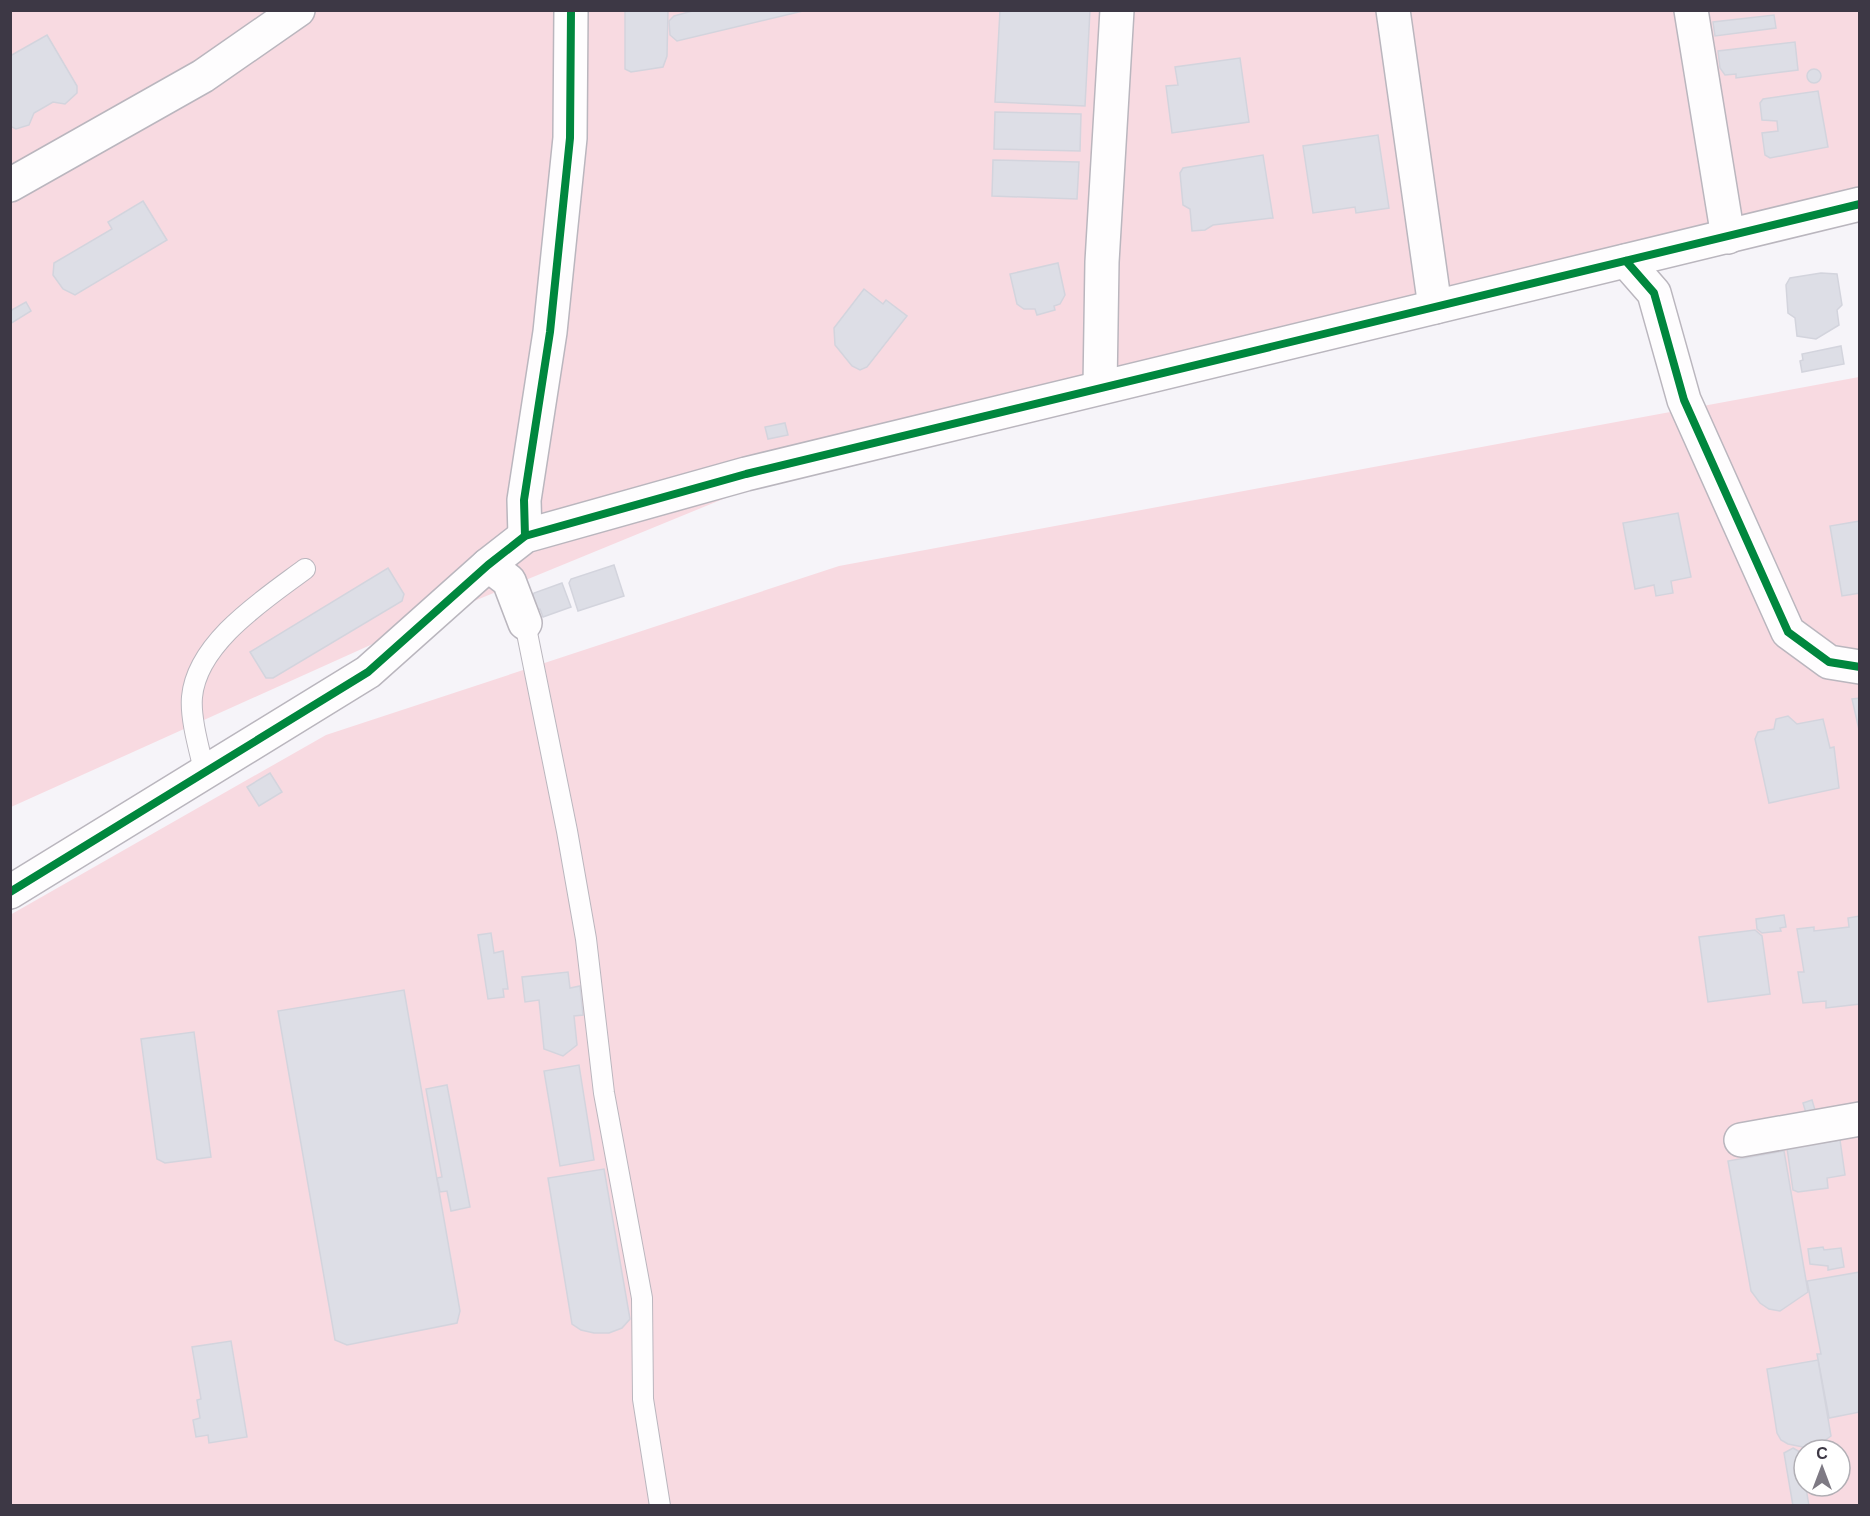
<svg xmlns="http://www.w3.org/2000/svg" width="1870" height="1516" font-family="'DM Sans',sans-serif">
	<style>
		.green { fill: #f8dae1; fill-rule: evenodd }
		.building { fill: #dddee6; stroke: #d3d4dd; stroke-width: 1.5 }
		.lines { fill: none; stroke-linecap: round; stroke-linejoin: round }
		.lane-casing { stroke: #bab6be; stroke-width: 22 }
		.street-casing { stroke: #bab6be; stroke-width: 36 }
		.lane { stroke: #fefdfe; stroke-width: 20 }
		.street { stroke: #fefdfe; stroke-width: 33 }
		.cycleway-casing { stroke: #fff; stroke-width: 11 }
		.cycleway { stroke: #00873e; stroke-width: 8 }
	</style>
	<rect width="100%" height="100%" fill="#f6f4f9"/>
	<g class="green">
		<path d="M10,11h1849v180l-914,217 -539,221 -395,178z"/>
		<path d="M1859,377v1128h-1848l-1,-590 316,-180 513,-169zM1804,1450h36v36h-36z"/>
	</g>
	<g class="building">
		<path d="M625,10h43l-1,46 -4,11 -32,5 -6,-3z"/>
		<path d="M696,10h111l-130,31 -7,-6 -1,-14 5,-5z"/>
		<path d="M1000,10h90l-5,96 -90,-4z"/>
		<path d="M1774,15l2,13 -61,8 -2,-14z"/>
		<path d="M47,35l30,51v7l-12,11 -12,-2 -19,11 -5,12 -13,4 -6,-3v-70z"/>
		<path d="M1795,42l3,28 -62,8v-4l-11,1 -5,-7 -2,-17z"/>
		<path d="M1240,58l9,64 -77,11 -6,-47 12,-1 -3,-18z"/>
		<circle cx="1814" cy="76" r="7"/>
		<path d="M1818,91l10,56 -58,11 -5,-3 -3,-22 16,-2 -1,-10 -15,-1 -2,-17 3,-4z"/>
		<path d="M995,112l86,2 -1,37 -86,-2z"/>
		<path d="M1378,135l11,73 -33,5 -1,-6 -42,6 -10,-67z"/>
		<path d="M1263,155l10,63 -60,7 -8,5 -13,1 -2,-22 -7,-4 -3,-32 3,-5z"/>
		<path d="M993,160l86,2 -2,37 -85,-3z"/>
		<path d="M143,201l24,39 -92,55 -12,-6 -10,-14 1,-12 58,-34 -4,-7z"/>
		<path d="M1058,263l7,32 -5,9 -6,2 1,4 -18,5 -2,-6h-11l-7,-5 -7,-30z"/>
		<path d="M1821,273l16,1 5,31 -5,5 2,15 -23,14 -19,-3 -2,-18 -7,-5 -2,-28 4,-7z"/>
		<path d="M864,289l19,15 3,-4 21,16 -40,51 -7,3 -8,-4 -17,-21 -1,-17z"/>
		<path d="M26,302l5,9 -21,13v-13z"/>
		<path d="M1841,346l3,18 -42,8 -2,-11 3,-1 -1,-6z"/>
		<path d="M785,423l3,12 -20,4 -3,-12z"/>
		<path d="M1678,513l13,64 -20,4 2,12 -17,3 -2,-11 -19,4 -12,-66z"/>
		<path d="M1860,521v72l-18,3 -12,-70z"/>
		<path d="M614,565l10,31 -46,15 -9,-28 2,-4z"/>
		<path d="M388,568l16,26 -2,7 -129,77h-7l-16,-26z"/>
		<path d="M562,583l9,24 -28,10 -3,-8 -5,1 -4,-11 3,-6z"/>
		<path d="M1860,698v36l-8,-35z"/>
		<path d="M1788,716l9,8 26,-5 7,29 4,-1 5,41 -70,15 -14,-64 3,-7 16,-3 2,-10z"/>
		<path d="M270,773l12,19 -23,14 -12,-19z"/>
		<path d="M1784,915l2,12 -6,1 1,3 -19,2 -5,-4 -1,-10z"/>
		<path d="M1860,916v88l-34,4v-7l-23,2 -5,-31h6l-7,-43 17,-2v4l35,-4 -1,-9z"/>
		<path d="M1755,930l7,6 8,58 -62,8 -9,-65z"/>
		<path d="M491,933l3,20 9,-2 5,38h-5l1,8 -16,2 -10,-64z"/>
		<path d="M568,972l2,16 10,-2 3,29 -9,1 3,29 -14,11 -19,-7 -5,-49 -14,2 -3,-25z"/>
		<path d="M404,990l56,321 -3,12 -110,22 -12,-5 -57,-329z"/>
		<path d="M194,1032l17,125 -46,6 -8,-4 -16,-120z"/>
		<path d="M579,1065l15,95 -34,6 -16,-95z"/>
		<path d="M447,1085l23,122 -19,4 -4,-20 -7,1 -3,-14 5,-1 -16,-88z"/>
		<path d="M1812,1100l3,10 -9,3 -3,-10z"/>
		<path d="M1840,1140l5,35 -18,3 1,10 -30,4 -5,-2 -6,-42z"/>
		<path d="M1784,1151l24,141 -28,19 -11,-2 -9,-6 -9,-12 -23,-130z"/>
		<path d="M604,1169l26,150 -8,9 -13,5h-15l-13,-3 -9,-6 -24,-146z"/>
		<path d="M1823,1247l1,3 17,-2 3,19 -16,3v-4l-18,-2 -2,-15z"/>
		<path d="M1860,1272v140l-31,6 -12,-64h4l-14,-73z"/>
		<path d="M231,1341l16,96 -38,6 -1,-8 -12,2 -3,-17 7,-2 -3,-18 4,-1 -9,-52z"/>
		<path d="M1818,1360l13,76 -18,13 -25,-5 -7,-4 -4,-7 -10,-64z"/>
		<path d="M1793,1448l7,4 9,54h-16l-9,-53z"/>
	</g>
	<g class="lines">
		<g class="lane-casing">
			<g id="lane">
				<path d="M525,623l42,208 19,108 18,154 38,205 1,101 17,107"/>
				<path d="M205,774c-5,-22 -15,-55 -13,-77 5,-55 73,-98 113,-128"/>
			</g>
		</g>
		<g class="street-casing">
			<g id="street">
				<path d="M1393,10l42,297"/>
				<path d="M1691,10l37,227"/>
				<path d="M10,185l193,-109 95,-66"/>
				<path d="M1626,261l28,32 30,107 104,232 41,30 31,5"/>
				<path d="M1100,387l2,-125 15,-252"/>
				<path d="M525,536l-1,-36 26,-168 20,-194 1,-128"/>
				<path d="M488,565l21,16 16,42"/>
				<path d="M10,892l358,-220 120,-107 37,-29 221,-62 1114,-270"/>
				<path d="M1741,1140l119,-21"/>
			</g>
		</g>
		<use href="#lane" class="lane"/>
		<use href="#street" class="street"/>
		<g class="cycleway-casing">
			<g id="cycleway">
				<path d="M1626,261l28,32 30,107 104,232 41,30 31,5"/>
				<path d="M525,536l-1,-36 26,-168 20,-194 1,-128"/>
				<path d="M10,892l358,-220 120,-107 37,-29 221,-62 1114,-270"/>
			</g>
		</g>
		<use href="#cycleway" class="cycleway"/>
	</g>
	<rect width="1870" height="1516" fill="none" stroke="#3d3845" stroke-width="24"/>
	<g transform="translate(1822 1468)"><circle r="28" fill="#ffffff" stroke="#b1afb5" stroke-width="1.5"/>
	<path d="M0-4.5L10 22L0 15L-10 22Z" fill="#7e7a84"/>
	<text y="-9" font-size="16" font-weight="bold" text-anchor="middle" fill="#3d3845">С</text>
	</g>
</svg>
